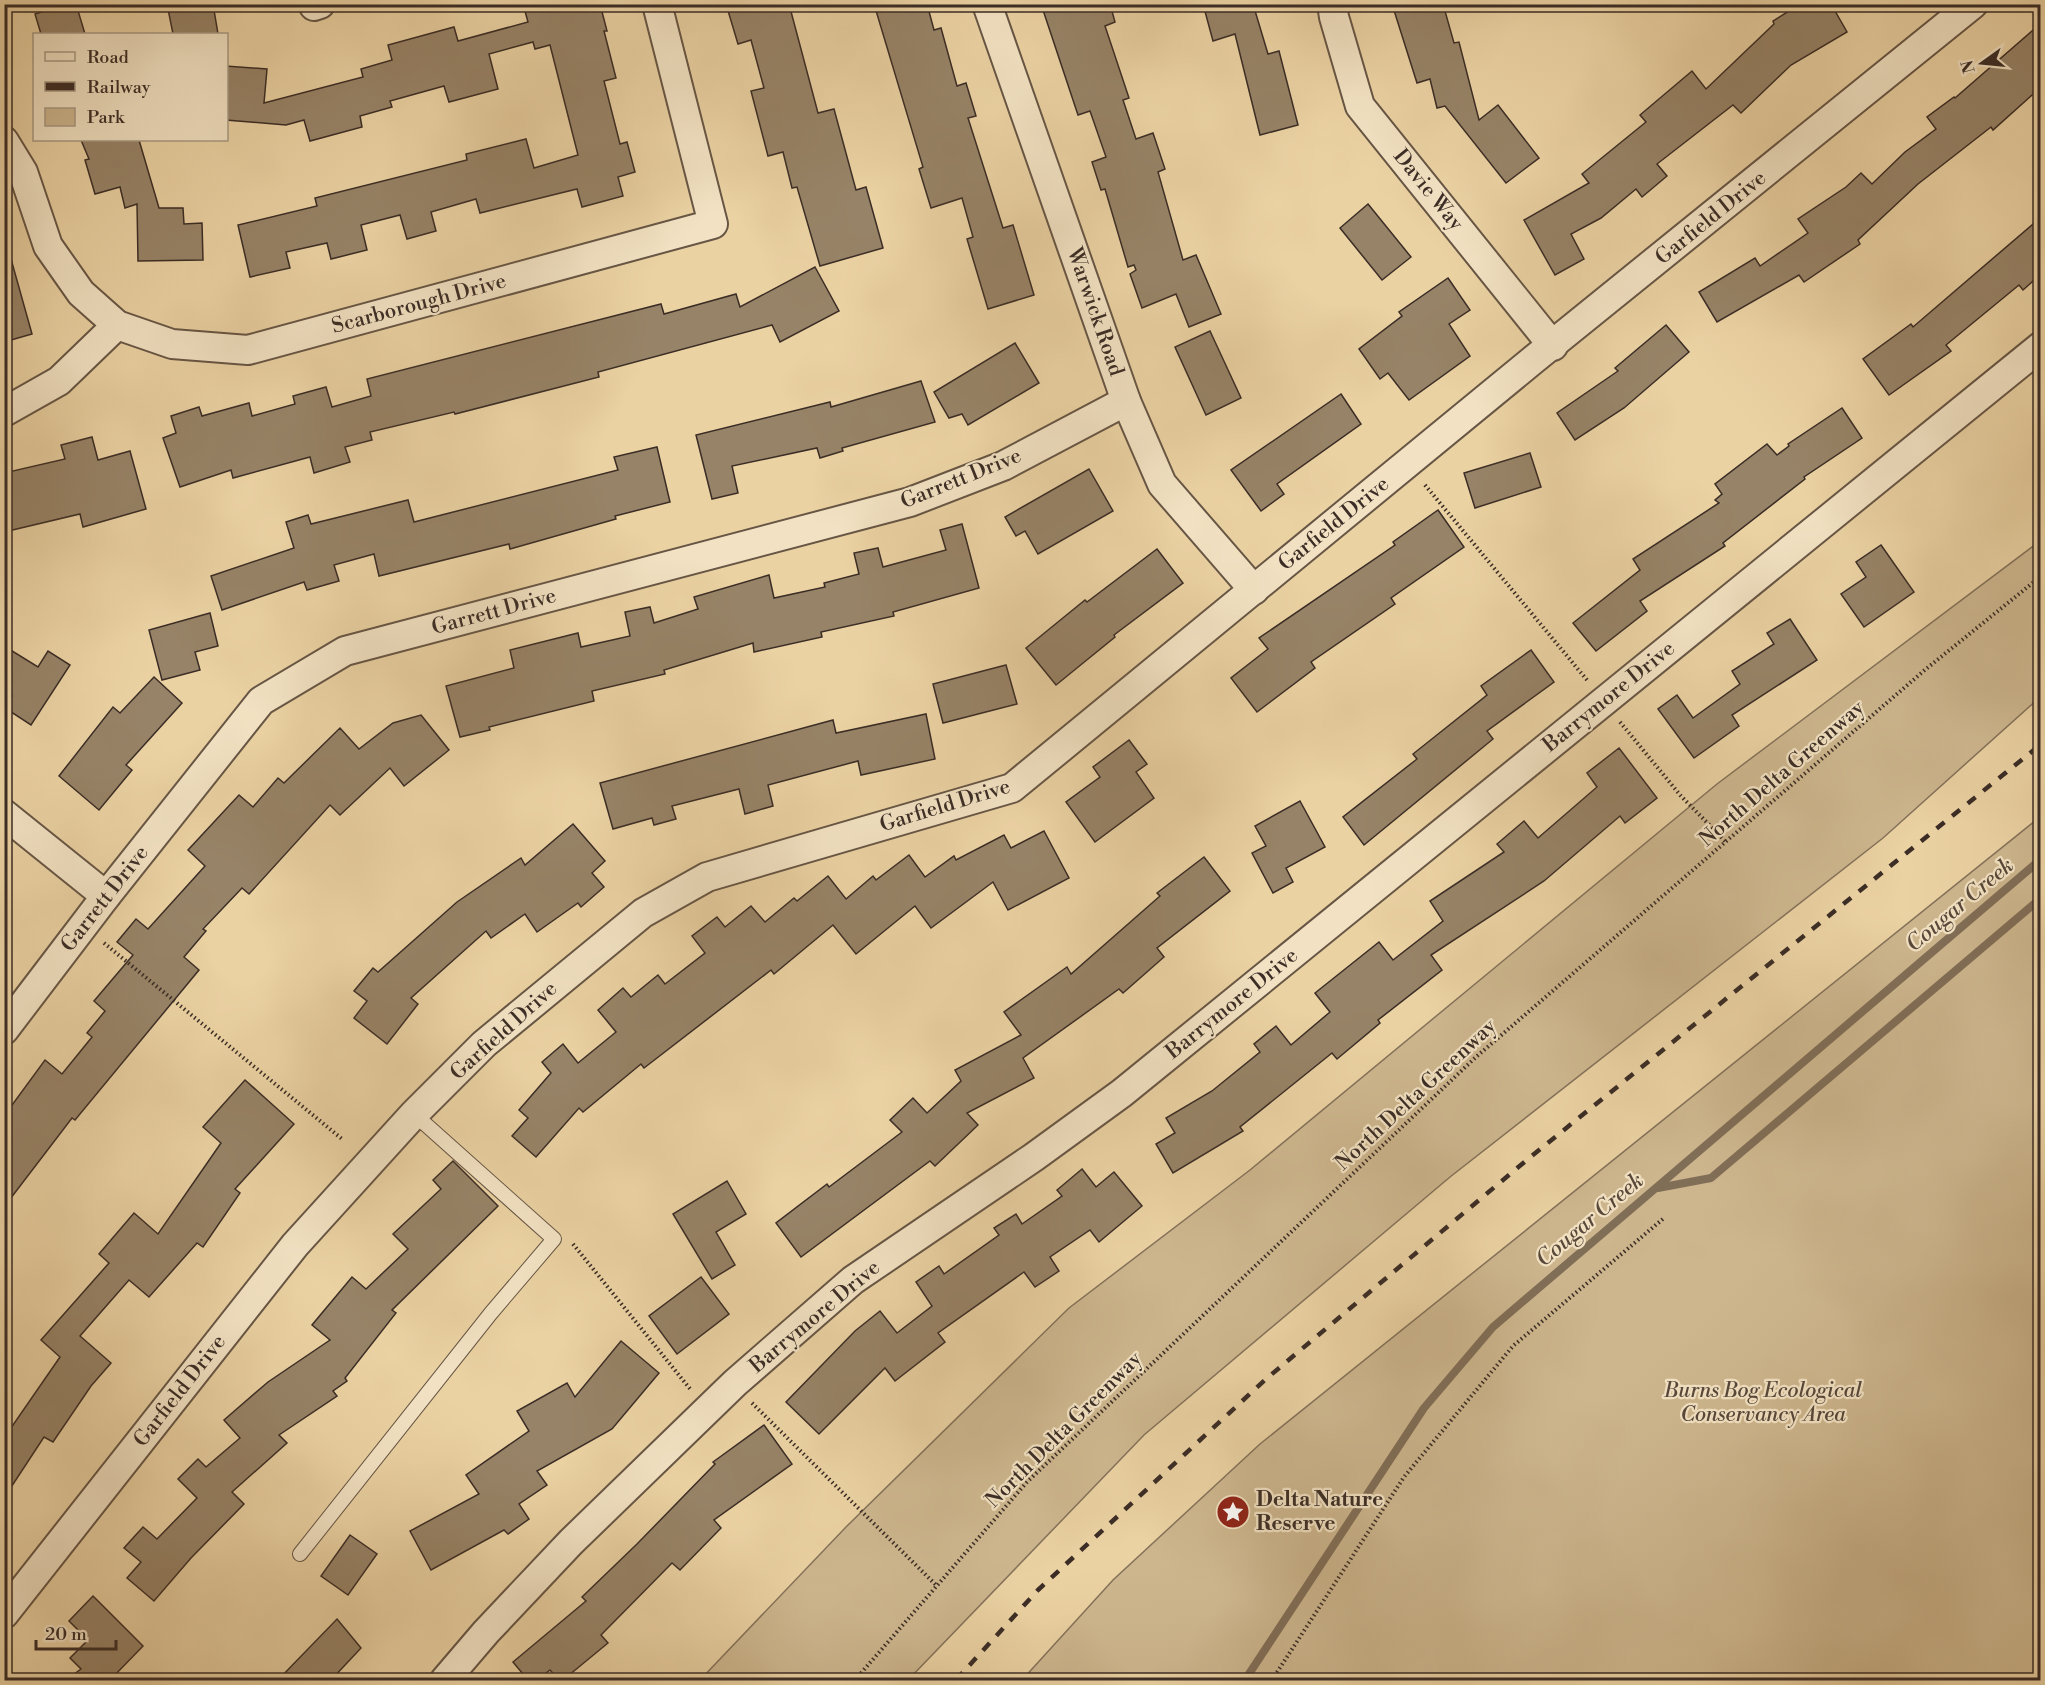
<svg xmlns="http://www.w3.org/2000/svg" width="2045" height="1685" font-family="'Libre Bodoni',serif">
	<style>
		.green { fill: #cdb68e; stroke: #84725a; stroke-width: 1.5 }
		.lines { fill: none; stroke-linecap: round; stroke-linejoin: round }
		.stream { stroke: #816e57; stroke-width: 8 }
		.building { fill: #978367; stroke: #3b2d26; stroke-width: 1.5 }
		.service-casing { stroke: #675645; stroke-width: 16 }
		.minor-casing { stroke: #675645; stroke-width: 32 }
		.path { stroke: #3b2d26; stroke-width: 4; stroke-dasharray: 1.5 3; stroke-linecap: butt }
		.service { stroke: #f2e2c3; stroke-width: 14 }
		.minor { stroke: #f2e2c3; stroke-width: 28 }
		.rail { stroke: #3b2d26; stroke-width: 4.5; stroke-dasharray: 10 10; stroke-linecap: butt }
		.labels { text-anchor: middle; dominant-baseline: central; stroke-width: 4.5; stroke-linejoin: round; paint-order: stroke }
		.street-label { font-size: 21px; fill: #3b2d26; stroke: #f2e2c3 }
		.park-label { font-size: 21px; font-style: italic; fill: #58483b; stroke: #f2e2c3 }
		.poi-label { font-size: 21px; font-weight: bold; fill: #3b2d26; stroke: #f2e2c3; text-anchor: start }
		.water-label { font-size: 22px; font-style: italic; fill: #58483a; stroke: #f2e2c3 }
	</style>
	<rect width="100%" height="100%" fill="#ebd2a3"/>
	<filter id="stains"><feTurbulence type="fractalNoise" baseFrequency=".00333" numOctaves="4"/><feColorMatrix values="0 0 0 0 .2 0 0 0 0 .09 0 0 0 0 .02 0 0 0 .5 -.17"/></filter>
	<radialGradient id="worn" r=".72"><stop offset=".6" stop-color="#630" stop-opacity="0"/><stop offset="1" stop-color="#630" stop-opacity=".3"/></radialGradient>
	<g class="green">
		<path d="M2040,541v156l-157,141 -433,339 -306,258 -236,245h-208l146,-153 223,-219 181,-138 467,-386z"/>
		<path d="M2040,817v863h-1018l91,-100 147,-136z"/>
	</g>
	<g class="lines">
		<g class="stream">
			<path d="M1658,1188l53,-10 329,-279"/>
			<path d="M1245,1680l179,-272 69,-81 547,-467"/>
		</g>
	</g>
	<g class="building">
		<path d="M66,4h10l9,30h-44l-6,-20z"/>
		<path d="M167,4h46l5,30h-45z"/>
		<path d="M523,4h77l7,27h-3l12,47 -12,3 16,63 7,-2 8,30 -17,5 5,19 -41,11 -5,-18 -97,24 -4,-14 -45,13 5,19 -29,8 -7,-24 -39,10 6,25 -36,9 -4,-16 -41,9 4,16 -40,9 -12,-52 79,-19 -2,-8 152,-38 -1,-6 60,-15 8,29 44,-13 -28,-110 -15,4 -2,-7 -44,12 9,35 -49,13 -5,-16 -54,15 2,6 -32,9 2,11 -52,14 -6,-21 -18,5 -60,-5v-54l41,3 -3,34 99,-26 -2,-8 31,-9 -4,-15 66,-18 4,14 70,-19z"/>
		<path d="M726,4h63l29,109 16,-4 22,81 10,-3 17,61 -63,18 -23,-79 -5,1 -9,-36 -15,4 -17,-65 13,-3 -13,-48 -13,4z"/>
		<path d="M874,4h53l7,26 7,-2 16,58 9,-3 10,33 -8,2 35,110 10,-3 21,70 -46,14 -21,-70 6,-2 -11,-39 -31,10 -12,-39 4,-2z"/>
		<path d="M1041,4h69l5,18 -10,4 24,72 -6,2 13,39 17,-6 12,36 -7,3 25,88 13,-5 25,59 -32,13 -13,-33 -34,14 -12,-34 6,-4 -2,-5 -6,2 -23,-78 -4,1 -9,-28 14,-5 -16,-46 -12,4z"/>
		<path d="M1203,4h50l15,50 11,-3 19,74 -38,10 -25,-101 -22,7z"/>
		<path d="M1392,4h51l11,39 5,-1 20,78 19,-15 41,53 -33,25 -61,-77 -8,2 -7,-29 -13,4z"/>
		<path d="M1800,4h31l16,28 -56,33 -50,48 -8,-8 -76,59 10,12 -25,21 -6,-8 -35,29 -30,16 13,25 -29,16 -31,-55 65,-37 -7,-9 64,-52 -6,-7 52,-44 14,18 68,-65 -1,-3z"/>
		<path d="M2040,24v64l-47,42 -2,-3 -73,57 -60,56 2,4 -56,38 -5,-7 -82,47 -18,-30 56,-34 5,8 48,-33 -10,-14 48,-32 15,-14 11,11 33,-32 31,-23 -9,-12 27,-20 1,1z"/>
		<path d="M81,140h58l20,68h24l1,16 18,-1 1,37 -65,1 -1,-57 -12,4 -5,-21 -25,7 -10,-34 4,-1z"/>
		<path d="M1368,204l43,53 -29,23 -42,-52z"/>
		<path d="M2040,218v57l-17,15 -4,-5 -73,60 5,6 -62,44 -26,-36 48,-35 2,3z"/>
		<path d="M11,259l21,75 -28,8v-82z"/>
		<path d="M815,267l24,44 -59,31 -8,-17 -174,47 1,5 -144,37 -1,-2 -84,20 2,8 -27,7 5,15 -36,11 -4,-16 -77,21 -2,-8 -51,17 -17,-49 13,-5 -5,-17 28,-9 3,9 47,-13 3,13 43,-12 -2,-8 33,-9 6,20 39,-11 -4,-17 294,-75 3,10 72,-20 4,13z"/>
		<path d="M1448,278l22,32 -21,14 21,32 -61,44 -21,-27 -8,6 -21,-30 43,-33 -3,-4z"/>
		<path d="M1666,325l23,27 -65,56 -49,32 -18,-27 61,-42 -3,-3z"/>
		<path d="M1210,331l31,67 -35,17 -31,-68z"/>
		<path d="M1015,343l24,40 -71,42 -6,-11 -13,4 -15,-26z"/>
		<path d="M921,381l14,41 -93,26 1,3 -23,7 -3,-10 -85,18 6,27 -26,6 -16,-64 134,-33 1,5z"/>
		<path d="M1341,394l20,30 -84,60 7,10 -23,17 -30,-41z"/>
		<path d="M1842,408l20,30 -58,39 1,2 -82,64 2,3 -85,55 7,10 -51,40 -23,-28 67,-53 -7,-11 86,-56 -4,-3 7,-6 -7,-10 52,-40 10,11 12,-9 -1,-2z"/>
		<path d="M92,437l6,23 32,-9 16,58 -63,18 -3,-13 -76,18v-59l61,-14 -4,-14z"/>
		<path d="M657,447l13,55 -55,14 1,3 -106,30 -1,-5 -130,32 -5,-22 -40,11 5,16 -32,9 -3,-8 -82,28 -11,-34 83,-28 -8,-26 22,-7 3,9 97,-24 6,22 204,-52 -4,-13z"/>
		<path d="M1530,453l11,34 -66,21 -11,-35z"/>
		<path d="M1089,469l24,42 -75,43 -13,-23 -9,5 -11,-19z"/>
		<path d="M1438,510l26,37 -73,51 4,6 -84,58 4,6 -58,44 -26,-34 37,-29 -9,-11 136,-93 -2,-3z"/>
		<path d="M962,524l17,64 -86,24 1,4 -73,16 1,5 -68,15 -1,-9 -89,27 1,4 -73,17 2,10 -105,26 1,3 -30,7 -14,-51 68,-18 -4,-18 68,-17 3,14 49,-11 -5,-24 25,-5 4,16 44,-14 -4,-12 75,-22 5,23 51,-11 -1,-4 35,-9 -5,-21 24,-5 5,19 63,-17 -6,-20z"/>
		<path d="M1881,545l33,47 -50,35 -23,-33 25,-17 -10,-15z"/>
		<path d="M1157,549l26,34 -69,52 1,2 -59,48 -30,-37 59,-48 2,2z"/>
		<path d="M210,613l8,33 -23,6 5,18 -38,10 -13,-50z"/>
		<path d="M1790,619l27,41 -85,55 7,11 -45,32 -36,-49 19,-14 16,23 47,-34 -8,-13 42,-27 -7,-11z"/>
		<path d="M4,646l34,21 10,-16 22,14 -39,60 -26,-17 7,-12 -8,-5z"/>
		<path d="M1531,650l23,32 -67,49 6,8 -129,106 -21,-28 74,-58 -4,-5 74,-59 -6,-9z"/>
		<path d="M1006,665l11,39 -74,19 -10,-39z"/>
		<path d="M154,677l28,26 -56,62 6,5 -33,40 -40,-34 54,-69 7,6z"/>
		<path d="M926,714l9,45 -74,16 -3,-14 -90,24 5,21 -28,8 -6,-25 -67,17 4,13 -22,6 -2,-7 -39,11 -13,-46 233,-63 3,13z"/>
		<path d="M421,715l28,35 -45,36 -14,-18 -50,47 -10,-10 -81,89 -7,-6 -39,41 3,2 -22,26 15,13 -124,150 -3,-2 -68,89v-91l41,-56 17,14 30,-37 -5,-4 18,-22 -11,-10 39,-46 -16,-13 19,-23 12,10 57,-63 -17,-16 51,-55 14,12 25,-29 6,5 56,-55 19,21 34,-26z"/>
		<path d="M1129,740l18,24 -11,8 18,26 -59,44 -29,-40 34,-25 -7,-10z"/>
		<path d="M1619,748l38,50 -32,25 -5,-7 -76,65 -113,74 11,15 -64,50 2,3 -43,36 -5,-6 -92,74 3,4 -70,42 -17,-29 19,-11 -9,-15 46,-27 48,-39 -6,-8 22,-18 15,19 39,-33 -15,-19 64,-51 14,18 50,-39 -13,-20 74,-49 -7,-8 27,-23 14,17 59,-51 -10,-14z"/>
		<path d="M1300,801l25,46 -39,21 7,14 -20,11 -21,-40 14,-7 -11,-20z"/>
		<path d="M573,824l32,37 -13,12 12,14 -23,20 -3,-4 -41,29 -12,-18 -34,24 -5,-7 -75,67 7,6 -31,40 -33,-26 13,-17 -13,-10 19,-23 5,4 79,-70 64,-44 4,7z"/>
		<path d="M1044,831l25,47 -61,32 -15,-28 -62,46 -16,-22 -59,48 -23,-29 -59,49 -3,-4 -127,98 -3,-4 -58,48 -4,-4 -43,49 -24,-21 16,-18 -9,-8 32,-37 -9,-11 21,-18 15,19 38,-31 -18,-22 25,-22 8,9 27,-22 7,9 40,-31 -13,-17 25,-19 8,10 26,-21 14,16 29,-24 3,3 31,-25 18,23 27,-23 3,4 33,-25 16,22 29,-21 2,4 48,-25 7,13z"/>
		<path d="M1204,857l26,34 -73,57 7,9 -41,36 -4,-4 -96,69 11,20 -67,35 11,12 -43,41 -5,-5 -129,96 -25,-34 51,-39 2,3 73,-55 -12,-12 23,-22 14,15 34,-32 -6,-11 66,-35 -17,-23 63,-45 4,7 89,-78 -3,-3z"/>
		<path d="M245,1080l49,44 -59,65 5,4 -37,54 -6,-4 -48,54 -20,-17 -49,56 31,27 -20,23 -38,56 -9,-5 -40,61v-60l56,-81 -19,-17 68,-77 -10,-9 35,-41 24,21 63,-91 -18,-16z"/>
		<path d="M453,1161l45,45 -106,104 4,3 -51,65 2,3 -14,10 4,5 -58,39 8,8 -55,49 12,12 -53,54 -37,43 -27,-23 14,-16 -17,-14 19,-21 14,12 40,-41 -19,-19 20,-20 8,8 34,-29 -16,-18 44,-38 62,-42 -18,-15 40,-48 14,12 42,-40 -15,-15 48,-45 -8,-9z"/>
		<path d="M1082,1169l14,18 18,-15 28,34 -43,36 -9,-12 -40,27 9,14 -24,16 -11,-15 -86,61 7,9 -50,39 -10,-13 -66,66 -33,-32 69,-71 25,-20 17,22 35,-27 -16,-24 23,-16 5,8 55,-39 -5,-7 22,-14 6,10 40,-28 -5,-6z"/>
		<path d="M727,1181l19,33 -30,18 19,33 -23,14 -39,-65z"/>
		<path d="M701,1277l28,37 -52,40 -28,-38z"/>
		<path d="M621,1341l38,32 -47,56 -75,42 10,14 -28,19 10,15 -21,15 -4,-4 -73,40 -21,-39 69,-37 -13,-19 63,-44 -12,-20 50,-28 8,14z"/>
		<path d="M764,1425l28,39 -78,56 7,8 -41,42 -8,-7 -71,72 7,8 -45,37h-4l-9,-10 -13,10h-9l-15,-18 73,-61 -4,-4 55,-53 78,-80 -2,-2z"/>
		<path d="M350,1535l27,19 -29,41 -27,-19z"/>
		<path d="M93,1596l50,50 -33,34h-44l15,-11 -11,-11 18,-18 -19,-19z"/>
		<path d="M337,1619l24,29 -30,32h-53z"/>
	</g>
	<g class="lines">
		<g class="service-casing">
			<path id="service" d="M300,1554l191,-241 63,-74 -140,-125"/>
		</g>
		<g class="minor-casing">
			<g id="minor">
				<path d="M987,4l139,397 36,83 92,106"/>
				<path d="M1332,4l2,13 26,89 193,240"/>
				<path d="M314,6l6,-2"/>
				<path d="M4,141l19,31 25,74 33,47 36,32 55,19 76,6 465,-126 -56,-220"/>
				<path d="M4,412l55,-31 58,-56"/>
				<path d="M4,814l102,82"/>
				<path d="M4,1030l102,-134 155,-195 84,-50 565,-149 93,-36 123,-65"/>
				<path d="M4,1614l291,-369 119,-131 70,-70 159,-131 64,-36 305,-89 521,-428 440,-356"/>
				<path d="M445,1680l41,-48 85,-90 164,-159 118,-103 181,-123 88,-64 918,-746"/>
			</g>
		</g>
		<g class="path">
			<path d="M1425,485l162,195"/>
			<path d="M1620,722l61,74 45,46"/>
			<path d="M104,943l238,196"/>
			<path d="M573,1244l118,146"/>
			<path d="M752,1403l185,183"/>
			<path d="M855,1680l172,-198 449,-425 450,-388 114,-92"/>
			<path d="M1272,1680l132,-203 109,-131 151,-128"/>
		</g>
		<use href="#service" class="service"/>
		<use href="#minor" class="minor"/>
		<path class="rail" d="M956,1680l82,-90 228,-211 262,-220 512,-414"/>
	</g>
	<defs>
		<g id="sight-disc" transform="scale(1.725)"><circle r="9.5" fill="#8f2418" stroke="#f2e2c3"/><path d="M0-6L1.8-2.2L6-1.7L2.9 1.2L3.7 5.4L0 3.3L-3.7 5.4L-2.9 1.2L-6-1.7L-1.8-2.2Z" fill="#fff"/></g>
	</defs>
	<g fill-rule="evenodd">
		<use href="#sight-disc" x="1233" y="1512"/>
	</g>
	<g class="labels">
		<g class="street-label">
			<text transform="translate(1428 190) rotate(51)">Davie Way</text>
			<text transform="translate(1711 218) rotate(-39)">Garfield Drive</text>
			<text transform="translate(419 304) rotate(-15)">Scarborough Drive</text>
			<text transform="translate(1095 312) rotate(71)">Warwick Road</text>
			<text transform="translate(961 479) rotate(-22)">Garrett Drive</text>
			<text transform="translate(1334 524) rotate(-39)">Garfield Drive</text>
			<text transform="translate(494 612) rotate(-15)">Garrett Drive</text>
			<text transform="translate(1609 697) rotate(-39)">Barrymore Drive</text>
			<text transform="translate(1782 774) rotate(-41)">North Delta Greenway</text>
			<text transform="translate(945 806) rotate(-17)">Garfield Drive</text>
			<text transform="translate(105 899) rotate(-52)">Garrett Drive</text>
			<text transform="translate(1232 1004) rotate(-39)">Barrymore Drive</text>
			<text transform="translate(504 1031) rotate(-42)">Garfield Drive</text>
			<text transform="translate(1416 1095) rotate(-43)">North Delta Greenway</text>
			<text transform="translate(815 1317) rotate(-40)">Barrymore Drive</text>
			<text transform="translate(180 1391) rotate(-52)">Garfield Drive</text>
			<text transform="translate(1064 1430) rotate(-45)">North Delta Greenway</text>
		</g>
		<g class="park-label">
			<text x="1763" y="1391">Burns Bog Ecological<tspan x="1763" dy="24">Conservancy Area</tspan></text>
		</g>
		<g class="poi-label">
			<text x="1256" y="1500">Delta Nature<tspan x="1256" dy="24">Reserve</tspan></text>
		</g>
		<g class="water-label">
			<text transform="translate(1960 905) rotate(-40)">Cougar Creek</text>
			<text transform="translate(1590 1220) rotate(-40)">Cougar Creek</text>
		</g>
	</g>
	<rect width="2045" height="1685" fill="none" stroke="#ebd2a3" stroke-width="24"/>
	<rect x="6" y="6" width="2033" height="1673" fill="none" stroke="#3b2d26" stroke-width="3"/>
	<rect x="12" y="12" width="2021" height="1661" fill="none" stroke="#3b2d26" stroke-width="1.5"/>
	<rect x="33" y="33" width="195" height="108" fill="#f2e2c3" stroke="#a99a84" stroke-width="1.5"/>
	<rect x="45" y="52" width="30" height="9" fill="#f2e2c3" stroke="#a99a84" stroke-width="1.5"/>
	<text x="87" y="63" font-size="18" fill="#3b2d26">Road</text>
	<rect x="45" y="82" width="30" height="9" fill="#3b2d26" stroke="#a99a84" stroke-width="1.5"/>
	<text x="87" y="93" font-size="18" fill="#3b2d26">Railway</text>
	<rect x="45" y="108" width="30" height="18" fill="#cdb68e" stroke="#a99a84" stroke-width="1.5"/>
	<text x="87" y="123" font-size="18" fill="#3b2d26">Park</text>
	<g transform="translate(1982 63) rotate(255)" stroke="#f2e2c3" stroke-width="4.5" paint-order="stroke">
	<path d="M0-4.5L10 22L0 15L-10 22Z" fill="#3b2d26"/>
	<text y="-9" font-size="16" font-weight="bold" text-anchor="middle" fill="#3b2d26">N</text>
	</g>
	<path d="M36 1640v9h80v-9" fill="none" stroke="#3b2d26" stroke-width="3"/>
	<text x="45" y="1640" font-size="18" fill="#3b2d26" stroke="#f2e2c3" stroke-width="4.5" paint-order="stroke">20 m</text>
	<rect width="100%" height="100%" filter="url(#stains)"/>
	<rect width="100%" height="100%" fill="url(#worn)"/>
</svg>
